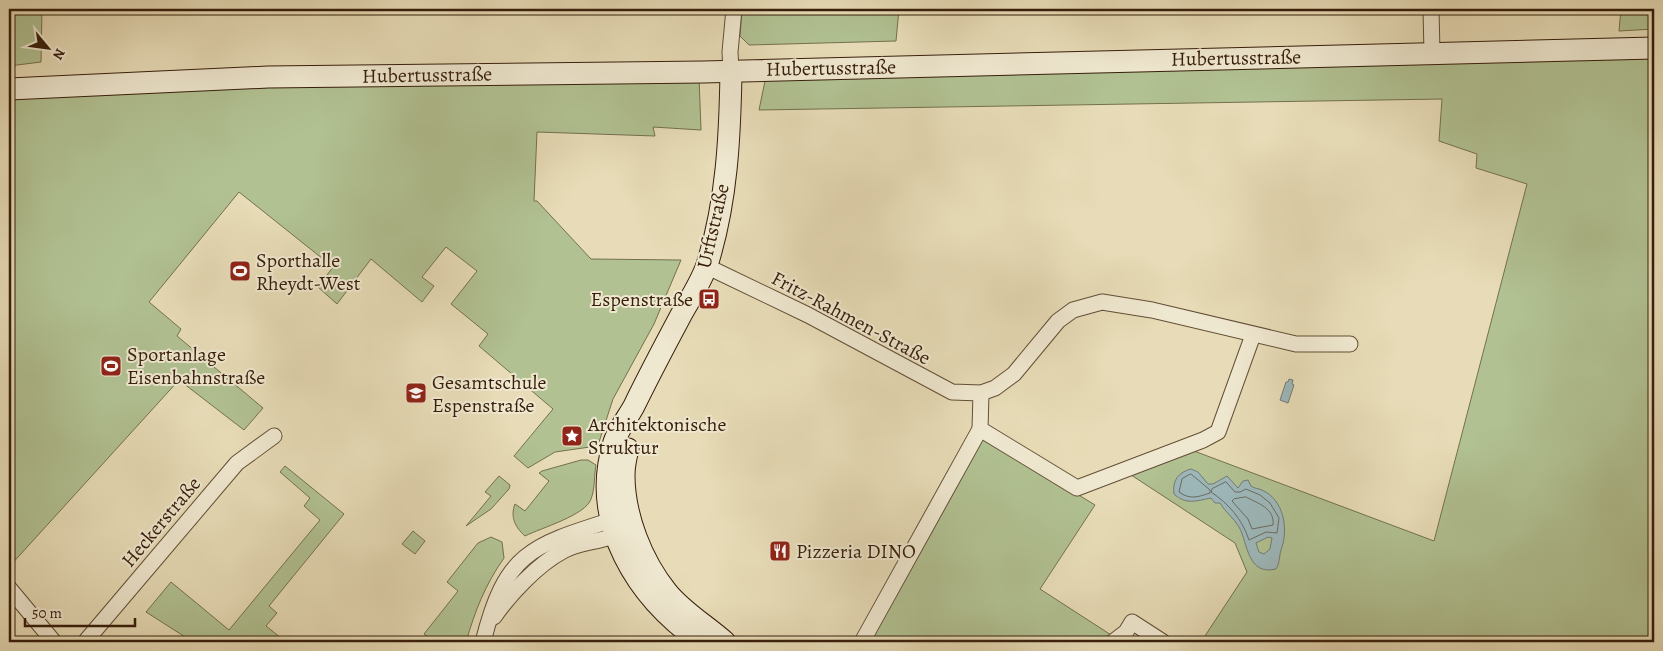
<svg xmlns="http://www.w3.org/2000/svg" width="1663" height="651" font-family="Alegreya,serif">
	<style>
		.green { fill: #b1c192; stroke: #74704e }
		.water { fill: #9db8bb; stroke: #747a75; fill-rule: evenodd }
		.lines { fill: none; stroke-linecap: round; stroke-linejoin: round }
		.shore { stroke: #6a6b63; stroke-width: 1 }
		.street-casing { stroke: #634e36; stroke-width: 17 }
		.secondary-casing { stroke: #371e0b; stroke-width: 23 }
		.street { stroke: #efe8d0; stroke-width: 15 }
		.secondary { stroke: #efe8d0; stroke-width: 21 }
		.labels { text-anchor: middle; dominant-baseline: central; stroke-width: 4; stroke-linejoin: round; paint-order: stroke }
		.street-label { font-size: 20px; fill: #371e0b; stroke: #efe8d0 }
		.poi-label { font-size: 20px; fill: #371e0b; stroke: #efe8d0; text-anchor: start }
	</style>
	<rect width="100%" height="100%" fill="#e7dcb7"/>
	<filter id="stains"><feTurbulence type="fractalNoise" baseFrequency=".004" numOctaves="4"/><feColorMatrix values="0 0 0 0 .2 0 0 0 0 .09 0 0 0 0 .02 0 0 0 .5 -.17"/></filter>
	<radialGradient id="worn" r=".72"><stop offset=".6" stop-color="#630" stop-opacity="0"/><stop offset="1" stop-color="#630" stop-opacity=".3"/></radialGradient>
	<g class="green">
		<path d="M9,9h33l-1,53 -32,4z"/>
		<path d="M742,9h157l-3,32 -147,4 -9,-9z"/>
		<path d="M1621,9h33v20l-35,2z"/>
		<path d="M1654,57v585h-453l46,-70 -12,-29 -110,-72 61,-23 248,93 93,-357 -51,-16 1,-14 -38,-13 3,-42 -683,11 7,-34z"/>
		<path d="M699,77l2,53 -48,-3 2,9 -118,-4 -3,69h3l54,58 90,1 -27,64 -41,75 -14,43 -9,5 -35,5 -27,16 -14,-12 39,-47 -74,-63 9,-12 -37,-30 26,-33 -31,-24 -24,30 12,9 -12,16 -51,-43 -34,45 -19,-17 15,-20 -94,-75 -90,110 32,27 -4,7 86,72 -19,22 -65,-50 -170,187v-472l27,-3z"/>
		<path d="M982,436l113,69 -55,84 82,53h-255z"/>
		<path d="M581,460h7l8,5c-2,11 -1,24 -5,34 -5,16 -50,29 -66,37 -10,-9 -15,-19 -10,-32l10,7 24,-30 -10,-8 3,-2z"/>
		<path d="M285,466l59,48 -75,92 8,7 -11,13 20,16h-93l-47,-30 25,-30 58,48 91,-110 -16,-14 6,-8 -30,-26z"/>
		<path d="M499,476l11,9 -1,4 -18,20 -25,17 25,-30 -6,-4z"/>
		<path d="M413,531l12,10 -10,13 -13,-10z"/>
		<path d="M491,537l11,5 2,16c-19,27 -29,53 -38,84h-32l-10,-8 34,-43 -11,-9 31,-39z"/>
	</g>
	<g class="water">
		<path d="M1289,379l4,1 -1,4 2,1 -6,18 -8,-3 6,-18h2z"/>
		<path d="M1191,469l7,3 10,12h5l14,-8 11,12 5,-7 5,-1 3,6c4,3 7,2 11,4 22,10 26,38 20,57 -3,7 -2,17 -6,22 -29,7 -28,-26 -37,-42 -5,-9 -14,-15 -19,-24h-5l-4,-5c-15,3 -25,7 -37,-4 -2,-14 5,-22 17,-25zM1268,537l4,1 -2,11 -6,5 -5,-2 -3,-9z"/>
	</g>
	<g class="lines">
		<g class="shore">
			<path d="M1191,474l19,16v3c-12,4 -20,7 -31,-1l3,-13z"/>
			<path d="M1226,482l9,10h5l6,-3 14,6 10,8 9,15 -2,15 -11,-1 -17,8c-7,-21 -20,-36 -38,-48l1,-3z"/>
			<path d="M1246,497c11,6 29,11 27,28l-21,4 -4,-10 -16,-18 2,-2z"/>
		</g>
		<g class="street-casing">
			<g id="street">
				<path d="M1431,9l1,44"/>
				<path d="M731,71l-1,-19 4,-43"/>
				<path d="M706,266l102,49 144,77 29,1 14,-5 19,-14 44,-53 15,-11 29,-8 50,8 144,34h54"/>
				<path d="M981,393l-1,36 97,59 126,-48 15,-8 35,-97"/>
				<path d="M9,588l45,54"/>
				<path d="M494,617c15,-22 44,-53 69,-66 19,-11 43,-8 61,-21"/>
				<path d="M85,642l152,-179 37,-27"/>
				<path d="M483,642c22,-88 46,-96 129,-122l9,1"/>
				<path d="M862,642l118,-213"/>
				<path d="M1113,642l13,-10 6,-10 31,20"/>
			</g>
		</g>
		<g class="secondary-casing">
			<g id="secondary">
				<path d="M9,89l259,-12 435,-5 951,-24"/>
				<path d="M628,449c-2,8 -4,18 -4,26 0,41 18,86 43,117 16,20 39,33 58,50"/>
				<path d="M701,642c-64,-44 -112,-119 -87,-200 4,-12 14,-25 20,-36 15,-31 31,-61 47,-91 9,-16 20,-33 26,-50 20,-63 23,-129 24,-194"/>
			</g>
		</g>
		<use href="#street" class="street"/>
		<use href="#secondary" class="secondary"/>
	</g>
	<defs>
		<g id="stadium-square" transform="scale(1.125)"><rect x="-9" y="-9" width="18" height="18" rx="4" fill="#8f2418" stroke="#efe8d0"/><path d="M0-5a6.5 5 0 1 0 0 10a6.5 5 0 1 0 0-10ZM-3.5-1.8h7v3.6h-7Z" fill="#fff"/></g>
		<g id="bus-square" transform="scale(1.125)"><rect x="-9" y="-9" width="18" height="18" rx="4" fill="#8f2418" stroke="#efe8d0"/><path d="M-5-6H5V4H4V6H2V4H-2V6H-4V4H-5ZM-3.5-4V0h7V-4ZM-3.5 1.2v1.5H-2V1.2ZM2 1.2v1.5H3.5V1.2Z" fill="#fff"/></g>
		<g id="school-square" transform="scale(1.125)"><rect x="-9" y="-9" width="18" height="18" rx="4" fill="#8f2418" stroke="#efe8d0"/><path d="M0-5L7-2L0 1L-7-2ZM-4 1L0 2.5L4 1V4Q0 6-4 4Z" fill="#fff"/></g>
		<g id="sight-square" transform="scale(1.125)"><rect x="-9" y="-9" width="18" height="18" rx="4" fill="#8f2418" stroke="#efe8d0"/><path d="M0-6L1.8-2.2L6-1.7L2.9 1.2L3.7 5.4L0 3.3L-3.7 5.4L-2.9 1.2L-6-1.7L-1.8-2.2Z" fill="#fff"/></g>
		<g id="restaurant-square" transform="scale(1.125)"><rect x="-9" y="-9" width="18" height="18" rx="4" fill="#8f2418" stroke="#efe8d0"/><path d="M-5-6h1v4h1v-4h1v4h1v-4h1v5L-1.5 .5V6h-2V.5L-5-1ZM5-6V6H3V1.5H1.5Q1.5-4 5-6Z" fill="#fff"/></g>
	</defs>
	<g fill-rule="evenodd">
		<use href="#stadium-square" x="240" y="271"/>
		<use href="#bus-square" x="709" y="299"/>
		<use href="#stadium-square" x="111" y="366"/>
		<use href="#school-square" x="416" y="393"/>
		<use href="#sight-square" x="572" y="436"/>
		<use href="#restaurant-square" x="780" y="551"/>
	</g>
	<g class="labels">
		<g class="street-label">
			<text transform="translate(1236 58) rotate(-1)">Hubertusstraße</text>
			<text transform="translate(831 68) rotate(-1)">Hubertusstraße</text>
			<text transform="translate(427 75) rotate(-1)">Hubertusstraße</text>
			<text transform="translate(713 226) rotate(-77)">Urftstraße</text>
			<text transform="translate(851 318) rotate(28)">Fritz-Rahmen-Straße</text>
			<text transform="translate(161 522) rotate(-50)">Heckerstraße</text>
		</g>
		<g class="poi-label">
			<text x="256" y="260">Sporthalle<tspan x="256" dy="23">Rheydt-West</tspan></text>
			<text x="693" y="299" text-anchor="end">Espenstraße</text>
			<text x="127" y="354">Sportanlage<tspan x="127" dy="23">Eisenbahnstraße</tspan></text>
			<text x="432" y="382">Gesamtschule<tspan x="432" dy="23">Espenstraße</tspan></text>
			<text x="588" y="424">Architektonische<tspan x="588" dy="23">Struktur</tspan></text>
			<text x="796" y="551">Pizzeria DINO</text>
		</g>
	</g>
	<rect width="1663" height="651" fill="none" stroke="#e7dcb7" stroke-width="30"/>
	<rect x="10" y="10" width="1643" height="631" fill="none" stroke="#371e0b" stroke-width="2.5"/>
	<rect x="15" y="15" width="1633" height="621" fill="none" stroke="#371e0b"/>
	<g transform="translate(48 48) rotate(119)" stroke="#efe8d0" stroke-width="4" paint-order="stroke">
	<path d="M0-4L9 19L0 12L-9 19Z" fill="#371e0b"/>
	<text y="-8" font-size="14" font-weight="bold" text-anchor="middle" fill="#371e0b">N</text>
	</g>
	<path d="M25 618v8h110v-8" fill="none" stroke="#371e0b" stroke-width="2.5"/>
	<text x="32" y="618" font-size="15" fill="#371e0b" stroke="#efe8d0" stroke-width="4" paint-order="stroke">50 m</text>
	<rect width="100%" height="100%" filter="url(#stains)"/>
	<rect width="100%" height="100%" fill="url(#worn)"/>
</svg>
